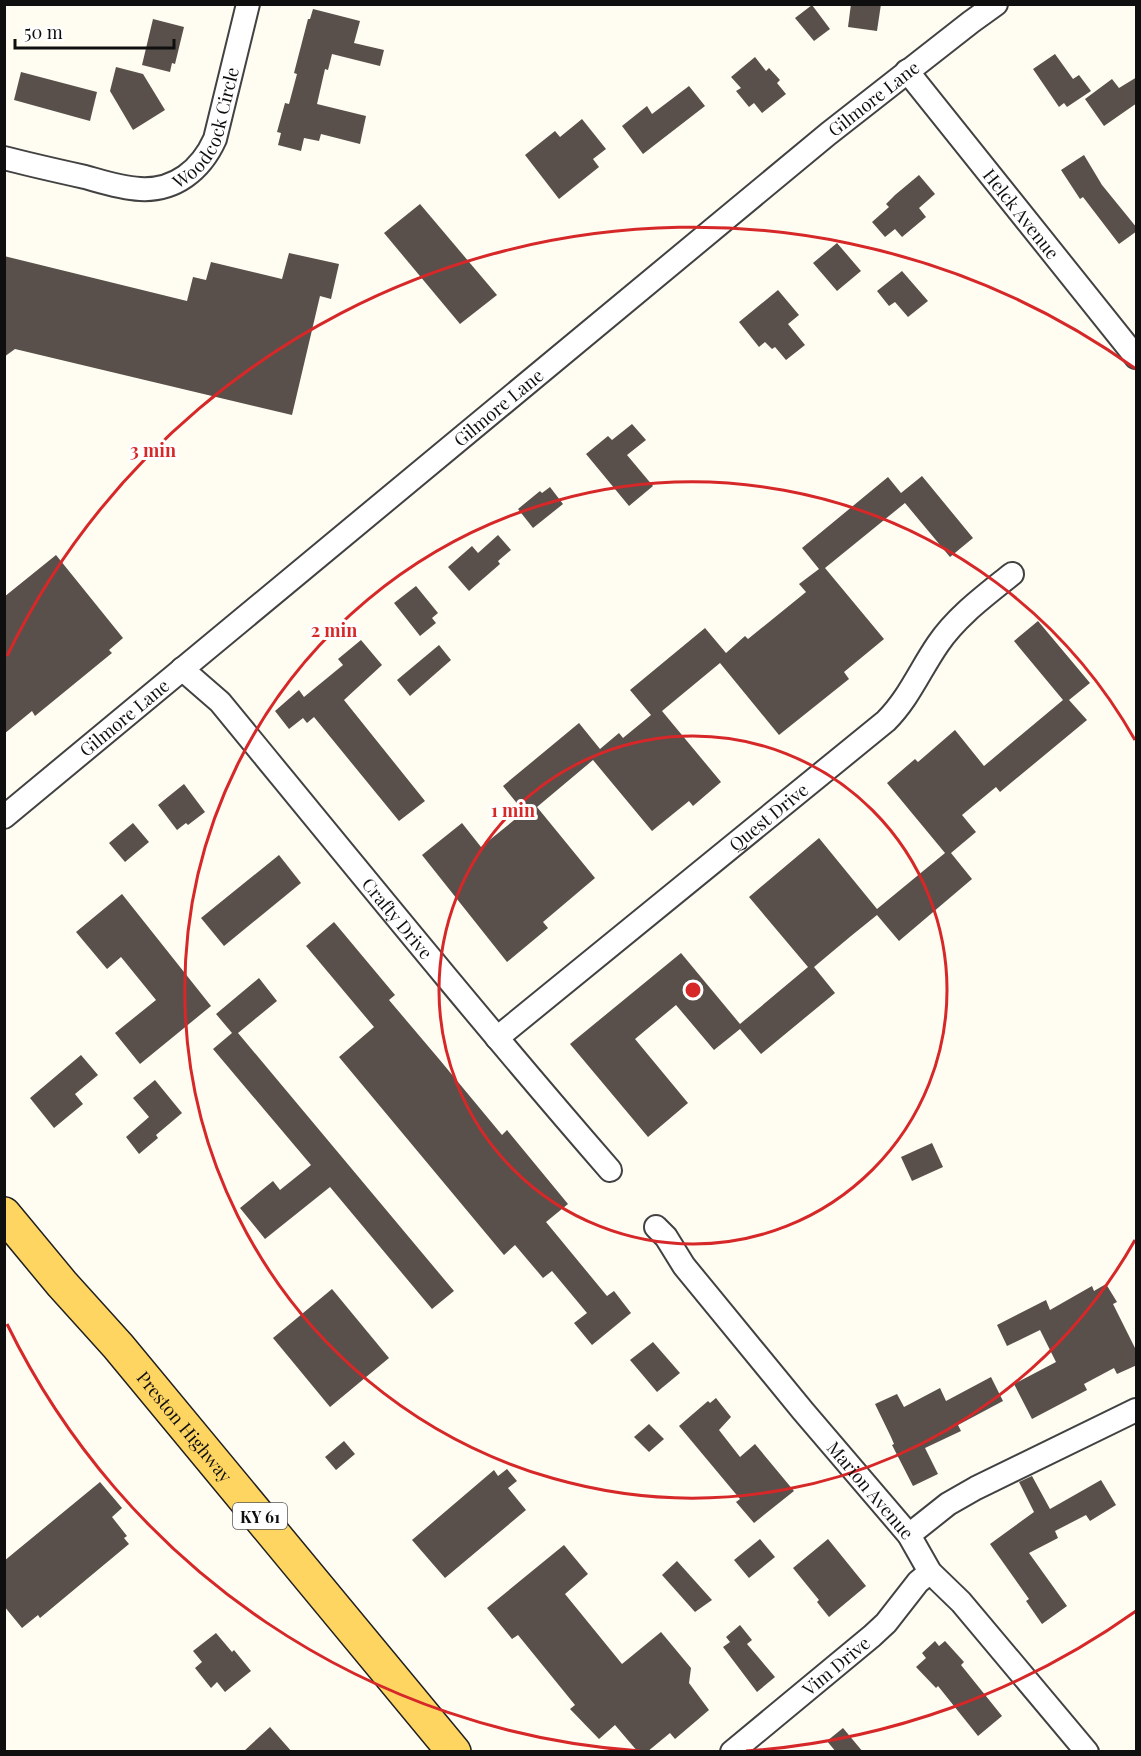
<svg xmlns="http://www.w3.org/2000/svg" width="1141" height="1756" font-family="'Playfair Display',serif">
	<style>
		.building { fill: #59504b }
		.lines { fill: none; stroke-linecap: round; stroke-linejoin: round }
		.street-casing { stroke: #424242; stroke-width: 26 }
		.primary-casing { stroke: #202020; stroke-width: 36 }
		.street { stroke: #fff; stroke-width: 22 }
		.primary { stroke: #ffd562; stroke-width: 33 }
		.ring { fill: none; stroke: #d62828; stroke-width: 3 }
		.labels { text-anchor: middle; dominant-baseline: central; stroke-width: 6; stroke-linejoin: round; paint-order: stroke }
		.shield { fill: #fff; stroke: #575757; stroke-width: 1.5 }
		.shield-label { font-size: 16px; font-weight: bold; fill: #0f0f0f }
		.street-label { font-size: 18px; fill: #0f0f0f; stroke: #fff }
		.centre { fill: #d62828; stroke: #fff; stroke-width: 3 }
		.ring-label { font-size: 18px; text-anchor: middle; font-weight: bold; fill: #d62828; stroke: #fff; stroke-width: 6; stroke-linejoin: round; paint-order: stroke }
	</style>
	<rect width="100%" height="100%" fill="#fffcf2"/>
	<g class="building">
		<path d="M851,4h30l-4,27 -29,-4z"/>
		<path d="M812,5l18,24 -16,12 -19,-23z"/>
		<path d="M313,9l47,12 -6,22 30,7 -4,16 -48,-12 -4,16 -3,-1 -8,35 49,12 -6,28 -39,-10 -2,7 -15,-3 -3,13 -23,-6 3,-12 -4,-1 8,-29 4,1 8,-30 -3,-1 14,-54h2z"/>
		<path d="M153,19l31,8 -9,37 -3,-1 -2,9 -28,-7z"/>
		<path d="M1055,54l18,25 6,-4 12,16 -24,16 -3,-4 -5,4 -26,-38z"/>
		<path d="M755,57l11,14 3,-3 11,12 -3,3 9,11 -24,19 -8,-10 -5,4 -13,-16 5,-3 -10,-11z"/>
		<path d="M116,67l27,7 22,36 -32,20 -23,-39z"/>
		<path d="M21,72l76,20 -7,29 -76,-21z"/>
		<path d="M1137,77v26l-33,23 -19,-27 27,-20 7,9z"/>
		<path d="M689,86l16,20 -62,48 -21,-28 25,-20 5,8z"/>
		<path d="M582,119l24,30 -13,10 6,8 -40,32 -34,-44 30,-24 5,6z"/>
		<path d="M1084,155l18,30 35,43v3l-18,13 -36,-47 -3,2 -19,-29z"/>
		<path d="M919,175l16,19 -16,14 7,9 -24,20 -7,-8 -10,8 -13,-15 17,-15 -3,-3 9,-9z"/>
		<path d="M420,204l77,91 -37,29 -76,-91z"/>
		<path d="M837,243l24,28 -24,20 -24,-28z"/>
		<path d="M289,253l50,11 -8,35 -11,-3 -28,119 -277,-66 -11,8v-101l183,45 6,-24 13,3 5,-18 71,17z"/>
		<path d="M902,271l26,30 -20,16 -13,-15 -6,4 -12,-15z"/>
		<path d="M778,290l21,25 -11,9 17,21 -19,15 -11,-13 -3,2 -7,-7 -6,5 -20,-25z"/>
		<path d="M632,424l14,16 -19,15 26,31 -24,20 -43,-52 22,-18 4,4z"/>
		<path d="M922,476l51,62 -23,19 -45,-54 -80,65 59,71 -40,33 5,7 -70,56 -59,-72 -58,48 59,71 -28,24 -4,-5 -37,30 -59,-71 -56,47 58,71 -52,44 5,6 -41,34 -85,-107 40,-32 19,24 43,-35 -21,-26 76,-63 21,26 19,-16 4,5 28,-23 -21,-25 75,-62 21,25 19,-17 3,3 58,-47 -7,-8 20,-15 -17,-21 86,-71 13,16z"/>
		<path d="M550,487l13,17 -30,24 -15,-19 22,-18 2,2z"/>
		<path d="M498,535l13,15 -13,11 2,3 -31,27 -21,-24 24,-21 6,7z"/>
		<path d="M56,555l67,83 -14,12 3,3 -77,63 -3,-5 -28,23v-137z"/>
		<path d="M416,586l22,27 -6,5 4,5 -16,13 -26,-33z"/>
		<path d="M1038,621l52,62 -21,17 18,20 -87,72 -4,-5 -34,28 14,17 -25,21 21,26 -73,62 -22,-26 -26,21 -37,31 21,26 -74,61 -21,-25 -26,21 -38,-45 -41,34 53,64 -40,34 -78,-93 111,-91 59,71 68,-57 -59,-70 70,-59 58,71 68,-56 -58,-70 28,-24 3,3 37,-32 29,36 79,-66 -49,-59z"/>
		<path d="M361,640l21,25 -38,35 81,101 -26,20 -85,-104 -7,6 -4,-5 -14,11 -14,-18 24,-21 5,7 39,-32 -5,-6z"/>
		<path d="M439,645l12,15 -41,36 -13,-16z"/>
		<path d="M184,784l21,28 -17,13 -2,-2 -9,7 -19,-25z"/>
		<path d="M133,823l16,19 -24,20 -16,-19z"/>
		<path d="M279,855l22,28 -77,63 -23,-28z"/>
		<path d="M122,894l89,112 -71,58 -25,-31 41,-33 -35,-43 -14,12 -31,-37z"/>
		<path d="M334,922l61,73 -6,5 50,59 63,76 5,-5 61,74 -22,18 61,74 7,-5 17,22 -39,32 -18,-22 13,-10 -35,-42 -9,7 -28,-33 -11,10 -165,-198 35,-30 -68,-81z"/>
		<path d="M259,978l18,23 -39,32 216,258 -22,18 -102,-122 -65,52 -25,-31 33,-27 7,9 31,-25 -98,-116 19,-16 -16,-19z"/>
		<path d="M81,1055l17,20 -23,19 8,10 -29,24 -24,-30z"/>
		<path d="M155,1080l27,33 -26,22 2,3 -19,16 -13,-17 23,-20 -16,-19z"/>
		<path d="M932,1143l11,24 -31,14 -11,-24z"/>
		<path d="M1106,1284l11,18 -4,2 24,48v13l-20,9 -3,-6 -30,16 3,6 -55,29 -18,-35 42,-22 -16,-32 -33,16 -10,-21 49,-25 4,10 42,-24 2,5z"/>
		<path d="M332,1289l57,69 -59,49 -57,-69z"/>
		<path d="M653,1342l27,31 -23,19 -27,-32z"/>
		<path d="M991,1377l12,24 -45,24 3,6 -36,17 13,26 -25,12 -21,-41 2,-1 -3,-7 -16,-33 22,-10 7,13 36,-19 6,13z"/>
		<path d="M716,1398l15,19 -12,13 21,27 15,-13 39,47 -40,32 -18,-21 4,-3 -61,-73 29,-25 2,2z"/>
		<path d="M649,1424l15,15 -15,13 -15,-15z"/>
		<path d="M344,1441l11,13 -19,16 -11,-13z"/>
		<path d="M507,1469l10,12 -9,7 18,22 -81,68 -33,-38 82,-70 4,6z"/>
		<path d="M1032,1476l18,33 51,-29 15,25 -26,16 -4,-6 -31,16 3,7 -29,15 38,53 -25,18 -16,-23 3,-2 -39,-55 44,-32 -15,-30z"/>
		<path d="M100,1482l22,26 -10,9 15,19 -3,2 5,6 -89,74 -2,-3 -16,13 -18,-22v-45z"/>
		<path d="M760,1539l15,18 -26,21 -15,-18z"/>
		<path d="M828,1539l38,47 -37,31 -12,-15 2,-2 -26,-32z"/>
		<path d="M564,1545l24,29 -23,20 57,70 39,-32 30,36 -2,15 20,27 -34,29 -5,-6 -23,19h-9l-23,-27 -16,14 -29,-30 5,-4 -57,-70 -6,4 -25,-31z"/>
		<path d="M677,1561l35,39 -17,12 -33,-37z"/>
		<path d="M740,1625l12,15 -5,4 28,33 -18,15 -34,-45 7,-5 -4,-5z"/>
		<path d="M216,1633l16,19 2,-2 17,21 -26,21 -8,-10 -6,6 -16,-20 7,-6 -9,-11z"/>
		<path d="M935,1641l4,5 6,-5 19,21 -3,3 41,51 -24,20 -40,-50 -2,2 -20,-21 10,-9 -4,-5z"/>
		<path d="M270,1727l22,25h-49z"/>
		<path d="M843,1728l20,24h-27l-9,-11z"/>
	</g>
	<g class="lines">
		<g class="street-casing">
			<g id="street">
				<path id="s1" d="M907,71l229,286"/>
				<path id="s2" d="M4,158c27,7 54,13 81,19 18,5 36,11 55,12 35,2 61,-19 75,-50l33,-135"/>
				<path id="s3" d="M182,669l38,33c129,157 257,315 390,468"/>
				<path id="s4" d="M4,817l824,-683 143,-112 25,-18"/>
				<path id="s5" d="M497,1038l389,-317c23,-23 34,-51 52,-77 19,-28 48,-49 74,-70"/>
				<path id="s6" d="M656,1227l10,10 18,29 23,28 96,117 106,124 21,37 31,30 126,150"/>
				<path d="M909,1535l39,-31 28,-16 160,-78"/>
				<path id="s7" d="M732,1752l140,-116 14,-13 32,-41 12,-10"/>
			</g>
		</g>
		<g class="primary-casing">
			<g id="primary">
				<path id="s8" d="M4,1214l58,70 56,62 336,406"/>
			</g>
		</g>
		<use href="#street" class="street"/>
		<use href="#primary" class="primary"/>
	</g>
	<g class="ring">
		<circle cx="693" cy="990" r="254"/>
		<path d="M1135 1240A508 508 0 1 1 1135 740"/>
		<path d="M1136 1611A763 763 0 0 1 746 1751M640 1751A763 763 0 0 1 7 1324M7 656A763 763 0 0 1 1136 369"/>
	</g>
	<g class="labels">
		<rect class="shield" x="233" y="1503" width="54" height="26" rx="4.5"/>
		<g class="shield-label">
			<text x="260" y="1516">KY 61</text>
		</g>
		<g class="street-label">
			<text stroke="none"><textPath href="#s4" startOffset="1128">Gilmore Lane</textPath></text>
			<text stroke="none"><textPath href="#s2" startOffset="242">Woodcock Circle</textPath></text>
			<text stroke="none"><textPath href="#s1" startOffset="183">Helck Avenue</textPath></text>
			<text stroke="none"><textPath href="#s4" startOffset="642">Gilmore Lane</textPath></text>
			<text stroke="none"><textPath href="#s4" startOffset="156">Gilmore Lane</textPath></text>
			<text stroke="none"><textPath href="#s5" startOffset="350">Quest Drive</textPath></text>
			<text stroke="none"><textPath href="#s3" startOffset="330">Crafty Drive</textPath></text>
			<text stroke="none"><textPath href="#s8" startOffset="279">Preston Highway</textPath></text>
			<text stroke="none"><textPath href="#s6" startOffset="340">Marion Avenue</textPath></text>
			<text stroke="none"><textPath href="#s7" startOffset="135">Vim Drive</textPath></text>
		</g>
	</g>
	<circle cx="693" cy="990" r="9" class="centre"/>
	<g class="ring-label">
		<text x="153" y="457">3 min</text>
		<text x="334" y="637">2 min</text>
		<text x="513" y="817">1 min</text>
	</g>
	<rect width="1141" height="1756" fill="none" stroke="#0f0f0f" stroke-width="12"/>
	<path d="M15 39v9h159v-9" fill="none" stroke="#0f0f0f" stroke-width="3"/>
	<text x="24" y="39" font-size="18" fill="#0f0f0f" stroke="#ffffff" stroke-width="4.5" paint-order="stroke">50 m</text>
</svg>
